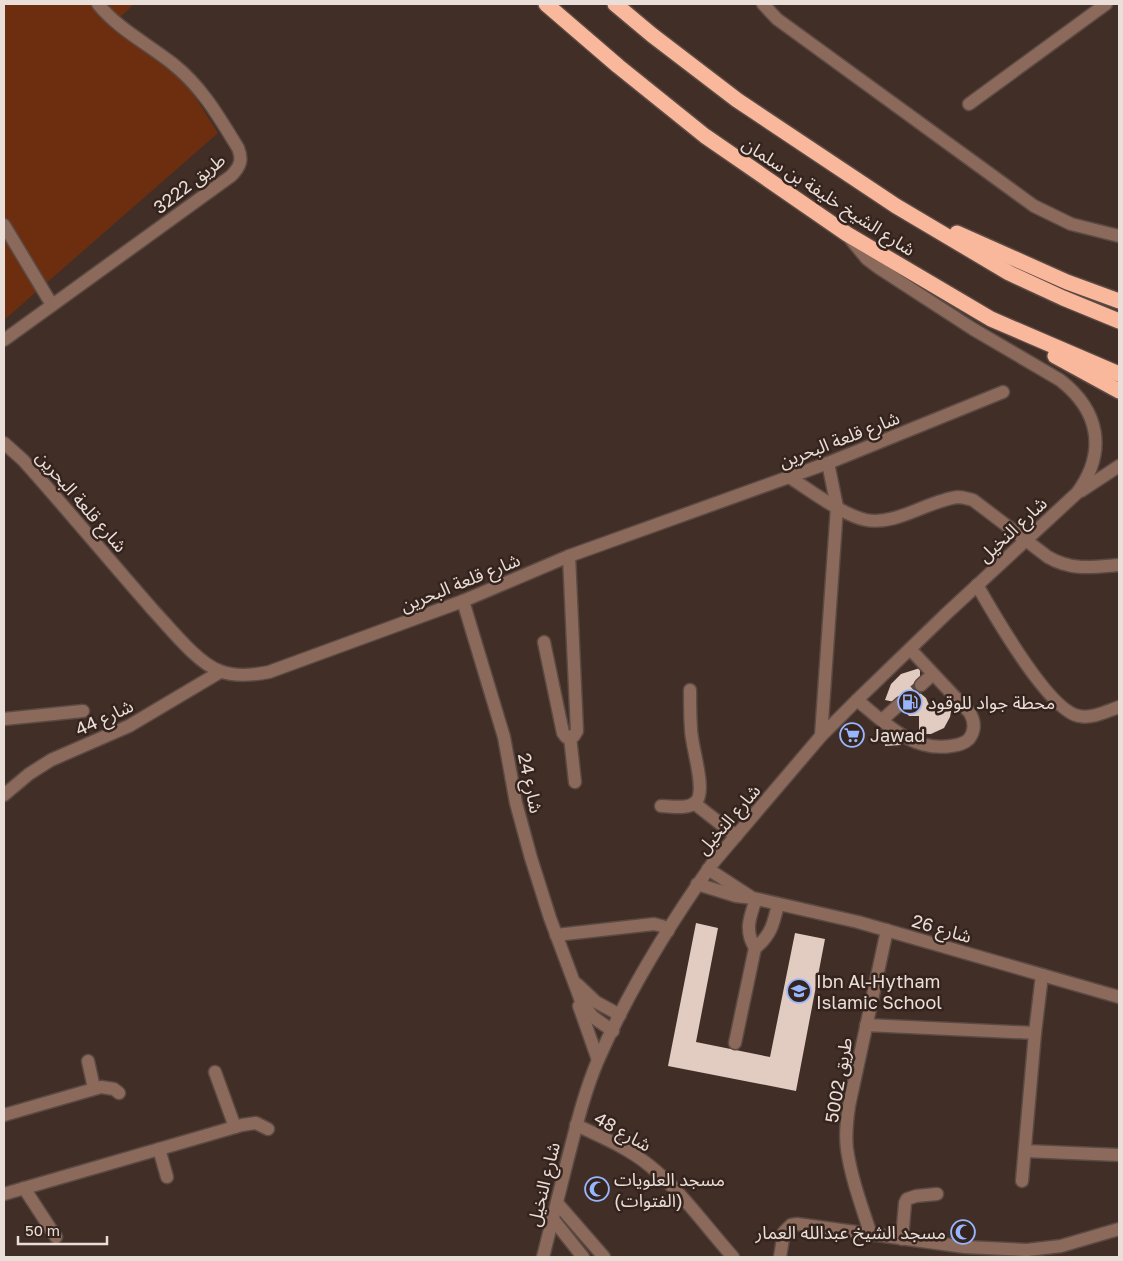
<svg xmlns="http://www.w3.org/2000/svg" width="1123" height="1261" font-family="'Golos Text','Noto Sans Arabic',sans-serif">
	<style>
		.green { fill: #6d2e10 }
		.building { fill: #e2cbc1 }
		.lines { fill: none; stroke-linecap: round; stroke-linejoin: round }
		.minor-tunnel { stroke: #5a4842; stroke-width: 12; stroke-dasharray: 12 6; stroke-linecap: butt }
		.minor-casing { stroke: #5b4a43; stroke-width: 15 }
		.highway-casing { stroke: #5b4a43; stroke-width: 18 }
		.minor { stroke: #8b6a5c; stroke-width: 12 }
		.highway { stroke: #f9b79c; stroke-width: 15 }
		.labels { text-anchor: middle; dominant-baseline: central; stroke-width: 5; stroke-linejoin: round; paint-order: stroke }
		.street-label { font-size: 18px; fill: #eaded9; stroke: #35241d }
		.poi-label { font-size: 18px; fill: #eaded9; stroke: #35241d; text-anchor: start }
	</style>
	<rect width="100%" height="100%" fill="#402e27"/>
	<path class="green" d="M4,4h130l-22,21 73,56 33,52 -214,187z"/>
	<g class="building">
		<path d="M920,668v25l6,5 3,7 23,1 -2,11 -6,11 -13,6h-12v-18h-10l-5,-6v-6l-19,-4 6,-16 10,-10z"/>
		<circle cx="852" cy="735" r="12"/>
		<path d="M891,732l1,5 9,-1v9l-16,1 -1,-13z"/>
		<path d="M696,923l22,5 -22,114 74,15 25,-124 30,6 -29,152 -128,-25z"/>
	</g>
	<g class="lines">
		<path class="minor-tunnel" d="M901,703l20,-18"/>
		<g class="minor-casing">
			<g id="minor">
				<path d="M763,4l14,15 257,187 37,18 48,12"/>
				<path d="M969,104l137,-100"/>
				<path d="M4,225l48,80"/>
				<path d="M4,340l227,-164c9,-9 12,-16 7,-28 -19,-31 -36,-61 -65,-84 -25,-20 -55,-35 -75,-60"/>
				<path d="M4,443l19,17c44,49 86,100 130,150 16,17 45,54 67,61 15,6 34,4 49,1l194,-71 106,-45 259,-93 175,-71"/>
				<path d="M789,477c21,13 53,38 77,43 30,6 63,-20 92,-23 5,0 11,2 15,3l75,57c24,14 45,10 71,8"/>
				<path d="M1081,491l38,-25"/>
				<path d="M977,585c16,28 72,126 102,131 13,3 28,-5 40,-9"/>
				<path d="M463,601l41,136 12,66 15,55 19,60 31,83 12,16 20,14"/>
				<path d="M544,642l19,91 3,4 8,-1 3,-5 -8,-175"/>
				<path d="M921,685l12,-11"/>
				<path d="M857,700c28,23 55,52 94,46 7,-1 13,-2 18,-7 6,-8 6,-17 1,-26l-60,-64"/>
				<path d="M4,719l79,-8"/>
				<path d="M882,720l19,-17"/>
				<path d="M821,736l16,-229 -9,-44"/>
				<path d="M570,737l5,45"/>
				<path d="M4,795l25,-21 22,-14 78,-34 91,-54"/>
				<path d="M694,803l42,33"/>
				<path d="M661,806c10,0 27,4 35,-4 11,-12 -5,-56 -5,-73 -1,-13 -1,-26 -1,-39"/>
				<path d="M708,869l43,28"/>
				<path d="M697,884l39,12 17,2 105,24 261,75"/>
				<path d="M556,935l98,-11 8,2 6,5"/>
				<path d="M755,948c16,-12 19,-26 23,-44"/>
				<path d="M577,984l19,18 24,13"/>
				<path d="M579,1006l19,54"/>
				<path d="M866,1025l169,8"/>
				<path d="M735,1043l20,-95c-11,-18 -5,-31 1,-49"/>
				<path d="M88,1061l6,27"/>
				<path d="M215,1072l20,55"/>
				<path d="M4,1115l97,-28 13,2 5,4"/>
				<path d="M576,1125c26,12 52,23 74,41 30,24 57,62 83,91"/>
				<path d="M159,1149l8,28"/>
				<path d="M1025,1151l94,4"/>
				<path d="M1022,1181l13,-148 7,-58"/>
				<path d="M24,1188l32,49"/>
				<path d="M4,1194l238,-69 14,-2 12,6"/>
				<path d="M557,1203l47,54"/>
				<path d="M552,1218l31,39"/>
				<path d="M871,1235c-9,-28 -20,-57 -24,-86 -2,-15 0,-29 2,-43l38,-176"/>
				<path d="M902,1239l3,-36 2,-4 9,-3 21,-2"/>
				<path d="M543,1257c8,-32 16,-63 24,-95 9,-35 17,-69 31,-102 30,-68 71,-135 114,-196l109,-128 36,-36 89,-86 131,-121c30,-41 23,-82 -17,-113l-87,-51 -94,-61 -12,-9 -19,-23"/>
				<path d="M780,1257l4,-25 7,-7 6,-1 168,23 62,3 34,-4 58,-17"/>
			</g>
		</g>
		<g class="highway-casing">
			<g id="highway">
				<path d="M546,4l72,62 87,70 142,98 144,85 128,55"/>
				<path d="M615,4l37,31 85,65 159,106 113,67 54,25 56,23"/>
				<path d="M957,233l110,49 52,19"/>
				<path d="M1055,356l64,35"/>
			</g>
		</g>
		<use href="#minor" class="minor"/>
		<use href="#highway" class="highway"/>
	</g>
	<defs>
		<g id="fuel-ring" transform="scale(1.25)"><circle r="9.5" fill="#35241d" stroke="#98b6fd" stroke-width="1.5"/><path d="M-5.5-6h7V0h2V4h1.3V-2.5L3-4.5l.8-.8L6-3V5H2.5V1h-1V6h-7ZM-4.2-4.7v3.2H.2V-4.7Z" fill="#98b6fd"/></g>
		<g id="supermarket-ring" transform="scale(1.25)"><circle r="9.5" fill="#35241d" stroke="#98b6fd" stroke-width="1.5"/><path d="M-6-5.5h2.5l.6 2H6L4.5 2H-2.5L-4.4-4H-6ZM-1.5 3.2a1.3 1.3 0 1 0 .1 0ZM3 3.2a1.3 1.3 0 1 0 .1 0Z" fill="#98b6fd"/></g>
		<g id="school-ring" transform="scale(1.25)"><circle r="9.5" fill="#35241d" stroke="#98b6fd" stroke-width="1.5"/><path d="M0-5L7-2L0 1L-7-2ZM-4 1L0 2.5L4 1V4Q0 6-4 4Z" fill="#98b6fd"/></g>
		<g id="mosque-ring" transform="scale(1.25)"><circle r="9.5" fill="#35241d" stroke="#98b6fd" stroke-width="1.5"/><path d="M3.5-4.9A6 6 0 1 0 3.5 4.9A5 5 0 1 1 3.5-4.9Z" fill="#98b6fd"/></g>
	</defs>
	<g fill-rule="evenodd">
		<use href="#fuel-ring" x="910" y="702"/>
		<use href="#supermarket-ring" x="852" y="735"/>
		<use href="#school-ring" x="799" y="991"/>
		<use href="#mosque-ring" x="597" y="1189"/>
		<use href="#mosque-ring" x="963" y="1232"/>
	</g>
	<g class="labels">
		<g class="street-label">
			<text transform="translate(189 183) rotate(-38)">طريق 3222</text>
			<text transform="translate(829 196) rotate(33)">شارع الشيخ خليفة بن سلمان</text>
			<text transform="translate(839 439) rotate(-21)">شارع قلعة البحرين</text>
			<text transform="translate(82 501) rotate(49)">شارع قلعة البحرين</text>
			<text transform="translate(1012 529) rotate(-43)">شارع النخيل</text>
			<text transform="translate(460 582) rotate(-22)">شارع قلعة البحرين</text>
			<text transform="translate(104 717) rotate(-25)">شارع 44</text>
			<text transform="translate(531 783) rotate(78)">شارع 24</text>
			<text transform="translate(728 819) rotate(-49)">شارع النخيل</text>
			<text transform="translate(942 928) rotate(16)">شارع 26</text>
			<text transform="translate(838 1080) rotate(-80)">طريق 5002</text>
			<text transform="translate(623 1131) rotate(29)">شارع 48</text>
			<text transform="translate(543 1184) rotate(-76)">شارع النخيل</text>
		</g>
		<g class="poi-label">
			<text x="928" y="702">محطة جواد للوقود</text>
			<text x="870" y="735">Jawad</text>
			<text x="816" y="981">Ibn Al-Hytham<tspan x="816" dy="21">Islamic School</tspan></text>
			<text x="614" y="1179">مسجد العلويات<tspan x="614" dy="21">(الفتوات)</tspan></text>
			<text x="946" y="1232" text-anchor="end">مسجد الشيخ عبدالله العمار</text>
		</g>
	</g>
	<rect width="1123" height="1261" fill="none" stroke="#eaded9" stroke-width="10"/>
	<path d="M18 1236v8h89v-8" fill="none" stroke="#eaded9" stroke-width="2.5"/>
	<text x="25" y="1236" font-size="15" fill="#eaded9" stroke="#35241d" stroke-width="4" paint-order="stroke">50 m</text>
</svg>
